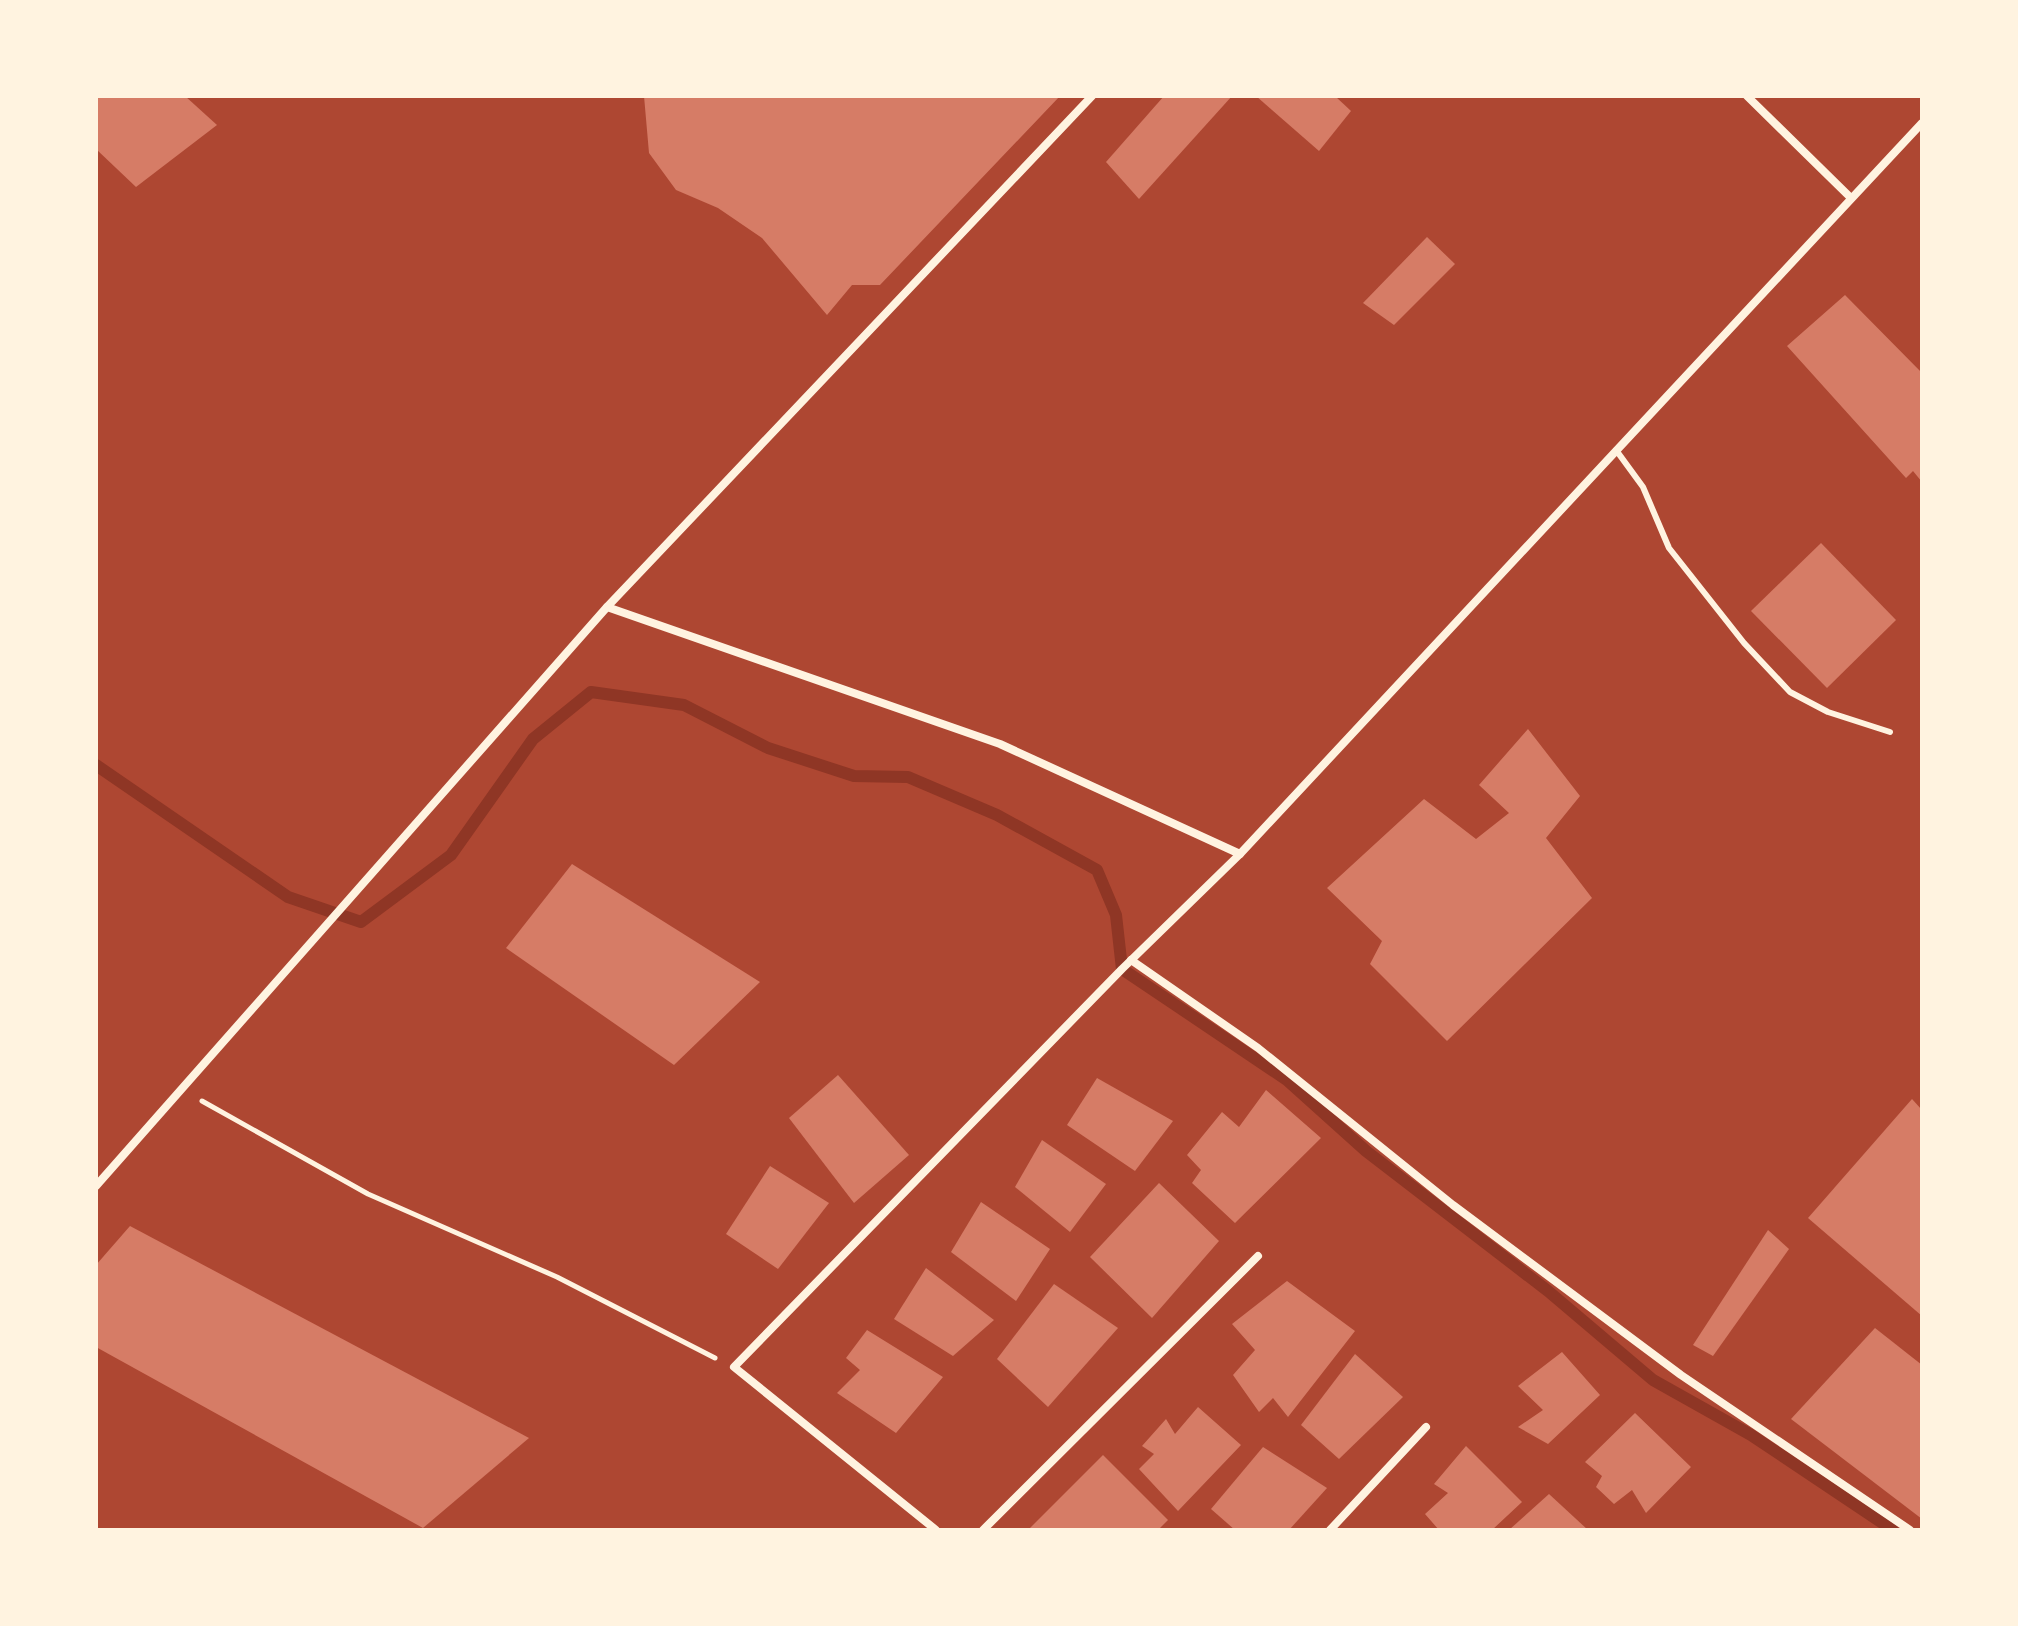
<svg xmlns="http://www.w3.org/2000/svg" width="2018" height="1626" font-family="'Public Sans',sans-serif">
	<style>
		.green { fill: #ae4732 }
		.lines { fill: none; stroke-linecap: round; stroke-linejoin: round }
		.stream { stroke: #8f3625; stroke-width: 12 }
		.building { fill: #d67c66 }
		.path { stroke: #fff3e0; stroke-width: 5 }
		.service { stroke: #fff3e0; stroke-width: 6 }
		.minor { stroke: #fff3e0; stroke-width: 8 }
	</style>
	<rect width="100%" height="100%" fill="#c8553d"/>
	<rect class="green" x="96" y="96" width="1826" height="1434"/>
	<g class="lines">
		<path class="stream" d="M96,765l192,132 73,25 90,-67 82,-116 58,-47 93,13 84,43 86,28 54,1 89,38 100,55 19,45 6,54 165,111 79,71 182,140 105,89 98,55 142,95"/>
	</g>
	<g class="building">
		<path d="M96,96h89l32,29 -81,62 -40,-38z"/>
		<path d="M644,96h416l-180,189h-28l-25,30 -65,-77 -44,-30 -42,-18 -27,-37z"/>
		<path d="M1164,96h68l-93,103 -33,-37z"/>
		<path d="M1256,96h79l16,15 -32,40z"/>
		<path d="M1427,237l28,27 -61,61 -31,-22z"/>
		<path d="M1845,295l77,78v109l-9,-11 -7,7 -119,-132z"/>
		<path d="M1821,543l75,77 -69,68 -76,-77z"/>
		<path d="M1528,729l52,67 -34,42 46,60 -145,143 -77,-77 12,-23 -55,-53 97,-89 52,40 33,-26 -30,-28z"/>
		<path d="M572,864l188,118 -86,83 -168,-117z"/>
		<path d="M838,1075l71,80 -55,48 -65,-85z"/>
		<path d="M1097,1078l76,43 -38,50 -68,-46z"/>
		<path d="M1266,1090l55,48 -86,85 -43,-40 9,-13 -14,-15 35,-43 17,15z"/>
		<path d="M1912,1099l10,11v206l-114,-98z"/>
		<path d="M1042,1140l64,44 -36,48 -55,-45z"/>
		<path d="M770,1166l59,37 -51,66 -52,-35z"/>
		<path d="M1159,1183l60,58 -67,77 -62,-61z"/>
		<path d="M981,1202l69,47 -34,52 -65,-49z"/>
		<path d="M130,1226l399,212 -106,90 -327,-181v-82z"/>
		<path d="M1768,1230l21,19 -76,107 -20,-11z"/>
		<path d="M926,1268l68,52 -41,36 -59,-37z"/>
		<path d="M1287,1281l68,50 -67,86 -15,-19 -14,14 -26,-37 22,-25 -23,-26z"/>
		<path d="M1054,1284l64,44 -70,79 -51,-48z"/>
		<path d="M1875,1328l47,37v154l-131,-100z"/>
		<path d="M867,1330l76,47 -47,56 -59,-40 23,-23 -14,-12z"/>
		<path d="M1562,1352l38,43 -52,49 -30,-17 25,-17 -25,-24z"/>
		<path d="M1355,1354l48,43 -64,62 -38,-34z"/>
		<path d="M1198,1407l43,38 -63,66 -39,-42 15,-15 -12,-8 24,-27 9,15z"/>
		<path d="M1635,1413l56,54 -45,46 -14,-23 -18,14 -18,-17 6,-11 -17,-14z"/>
		<path d="M1466,1446l56,56 -30,28h-53l-14,-16 23,-21 -14,-9z"/>
		<path d="M1263,1447l64,41 -38,42h-54l-24,-21z"/>
		<path d="M1103,1455l65,65 -10,10h-130z"/>
		<path d="M1549,1494l39,36h-79z"/>
	</g>
	<g class="lines">
		<path class="path" d="M202,1101l166,93 189,83 158,81"/>
		<path class="service" d="M1616,450l27,37 26,61 75,95 46,49 38,20 62,20"/>
		<g class="minor">
			<path d="M1747,96l104,102"/>
			<path d="M607,607l393,137 240,110"/>
			<path d="M1131,960l127,88 195,157 228,170 229,155"/>
			<path d="M96,1186l511,-579 485,-511"/>
			<path d="M936,1530l-202,-163 388,-398 118,-115 682,-731"/>
			<path d="M983,1530l275,-274"/>
			<path d="M1330,1530l96,-103"/>
		</g>
	</g>
	<rect width="2018" height="1626" fill="none" stroke="#fff3e0" stroke-width="196"/>
</svg>
